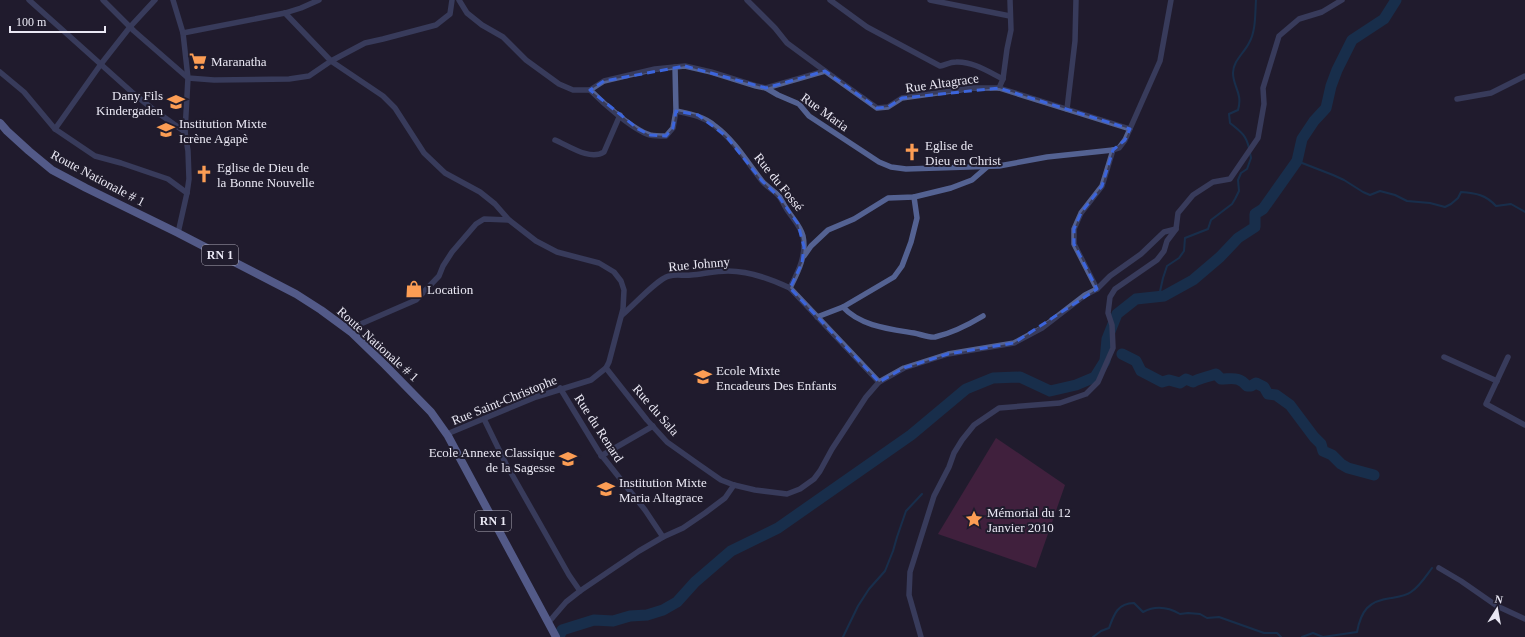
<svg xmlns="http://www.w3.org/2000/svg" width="1525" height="637" font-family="Georgia,serif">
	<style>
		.green { fill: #672751 }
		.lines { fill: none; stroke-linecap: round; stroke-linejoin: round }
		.stream { stroke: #0e4670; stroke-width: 2 }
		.river { stroke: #0e4670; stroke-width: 11 }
		.minor { stroke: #546292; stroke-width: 5.5 }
		.primary { stroke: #90a7f6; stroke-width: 8 }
		.marked { fill: none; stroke: #3c65dc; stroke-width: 3; stroke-dasharray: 8 5; stroke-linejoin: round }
		.labels { text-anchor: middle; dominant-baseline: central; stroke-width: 4; stroke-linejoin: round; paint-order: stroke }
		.shield { fill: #201c2d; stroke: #adabb8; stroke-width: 1 }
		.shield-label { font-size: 12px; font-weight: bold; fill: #eae8f4 }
		.poi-label { font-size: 13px; fill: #eae8f4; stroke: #201c2d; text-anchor: start }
		.street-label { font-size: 13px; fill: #eae8f4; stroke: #201c2d }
	</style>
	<rect width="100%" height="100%" fill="#201c2d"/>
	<path class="green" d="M996,438l69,47 -29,83 -98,-34z"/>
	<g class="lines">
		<g class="stream">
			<path d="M1249,148c-3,-13 -8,-16 -19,-25l-1,-9 9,-4c5,-17 -5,-23 -5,-37 0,-12 11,-20 16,-30 7,-12 6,-29 7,-43"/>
			<path d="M1297,161l36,14 11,5 19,12 7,3 10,-4 15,4 12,6 23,2 15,4 6,-3 7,-6 3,-6c15,1 25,3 35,14l15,-2 14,8"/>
			<path d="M1159,296l4,-18 4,-12 12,-8 5,-7 1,-13 23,-9 3,-9 21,-16 3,-5 4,-8 -1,-11 3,-7 6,-4 4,-11 -1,-5"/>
			<path d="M843,637l15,-31 11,-17 16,-18 8,-20 4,-14 9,-26 16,-17"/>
			<path d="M1093,637l8,-6 8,-3c5,-14 9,-25 25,-25l9,9c13,-7 25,-5 37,2l8,-1 12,1 7,4 12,-1 45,16h13l4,4"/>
			<path d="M1302,637l11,-4 10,4 34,-5c4,-21 11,-31 34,-34 6,-1 15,-2 20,-6 9,-6 15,-16 21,-24"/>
		</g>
		<g class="river">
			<path d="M1122,354l14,7 5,10 21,11 7,-2 11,3 6,-4 7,3c7,-4 15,-5 23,-8l5,5c11,0 18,-3 26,7h4l5,-3 8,4 4,7 8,1 14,10 24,32 7,7 2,7 9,4 9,9 7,4 26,7"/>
			<path d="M559,637l3,-7 32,-10 19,1 17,-5 17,-1 16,-5 14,-8 18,-20 36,-31 47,-23 133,-93 55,-46 27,-11 27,-1 30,14 26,-6 19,-8 10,-16 2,-22 10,-25 19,-15 28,-3 29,-16 27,-23 18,-19 17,-11v-13l8,-5 34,-48 5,-22 12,-18 12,-13 5,-22 6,-16 15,-30 32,-21 12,-19"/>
		</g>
		<g class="minor">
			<path d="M29,0l105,94 20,16 31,22"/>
			<path d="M103,0l31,31 54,47 26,2 75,-1 20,-3 22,-15 34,-18 18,-4 53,-14 14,-11 2,-14"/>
			<path d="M173,0l10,33 5,45 -3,54 3,19 1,28 -2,14 -9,40"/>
			<path d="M459,0l8,13 15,12 21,12 23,23 33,24 14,6h17l14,-9 51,-12 30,-3 26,6 45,14 10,2 12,7 21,9 10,12 70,46 12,5 15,2 93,-3 48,-9 66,-7 6,-2 6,-8 35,-79 11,-61"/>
			<path d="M747,0l28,28 12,15 38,28"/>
			<path d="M830,0l37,27 73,39c5,-1 10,-4 16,-4 16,-1 33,10 47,17"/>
			<path d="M930,0l80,16"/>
			<path d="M285,13l46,48 52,35 12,12 29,45 21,20 35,19 15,12 14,16"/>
			<path d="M183,33l102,-20 16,-5 18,-8"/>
			<path d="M675,67l1,44c14,3 27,5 39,15 20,15 32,36 47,55 5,6 11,9 16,14 4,4 5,9 8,13 6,10 14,17 17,28 4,19 -5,36 -13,52l89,94"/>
			<path d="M0,72l24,20 31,37 40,27 26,7 47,16 19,14"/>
			<path d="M766,88l59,-17 52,37 11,-1 14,-9 71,-10h26l131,41"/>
			<path d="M999,88l4,-9 4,-30 4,-19 -1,-30"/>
			<path d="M590,90c13,13 43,40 60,45 5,1 11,1 16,1l7,-8 3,-17"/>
			<path d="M1457,99l34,-6 34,-17"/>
			<path d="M1067,109l8,-68 1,-41"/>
			<path d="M55,129l46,-65 29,-37 25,-27"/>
			<path d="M555,140c14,6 35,21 49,12l16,-37"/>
			<path d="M804,256l7,-10 17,-16 26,-11 34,-21 26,-1 37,-9 21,-8 15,-13"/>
			<path d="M1097,289l13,-13 31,-22 23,-22 12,-3"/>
			<path d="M843,307l51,-30 8,-11 9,-24 6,-24 -3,-21"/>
			<path d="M622,315c11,-9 35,-36 47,-39 7,-2 15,0 22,-1 12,-1 24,-4 37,-4 22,0 43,8 62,17"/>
			<path d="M817,317l26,-10c17,19 47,22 71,26 6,1 15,5 21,4 18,-4 33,-12 48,-21"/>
			<path d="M351,332l5,-6 60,-26 23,-24 4,-10 9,-14 24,-28 8,-5 25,1 27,21 21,11 42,11 15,9 7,9 3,9 -1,19 -14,53 -3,6 -15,12 -55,17 -89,37"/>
			<path d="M1444,357l53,24"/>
			<path d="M1508,357l-22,47 39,21"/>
			<path d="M606,368l41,52 20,22 31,22 23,16 13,5 21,5 32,4 13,-5 14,-10 6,-8 12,-22 34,-52 13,-15 25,-14 44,-14 66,-11 28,-15 43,-33 12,-6 -23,-45v-15l7,-16 21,-27 11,-36"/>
			<path d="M560,388l39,64 46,58 18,27"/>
			<path d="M484,419l22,45 63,111 11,16"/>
			<path d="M601,456l52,-30"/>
			<path d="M1439,568l22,13 36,25 28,13"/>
			<path d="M548,623l18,-21 14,-11 59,-40 24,-14 20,-9 22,-15 20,-15 9,-13"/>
			<path d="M921,637l-12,-42 1,-23 24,-76 15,-29 5,-14 8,-13 12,-15 25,-17 61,-5 26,-9 12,-12 15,-34 -1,-23 -4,-12 2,-16 5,-8 42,-29 7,-9 3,-10 9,-12 2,-16 15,-18 20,-13 17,-3 28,-41 6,-34 -1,-16 16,-52 20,-17 23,-7 20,-12"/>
		</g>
		<path class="primary" d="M0,123l7,8 22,20 23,19 34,18 92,45 118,61 25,16 30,22 34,33 46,47 17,24 108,201"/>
	</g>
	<path d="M0 0H1525V637H0ZM685,66l81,22 59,-17 52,37 11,-1 14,-9 97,-10 131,41 -5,11 -12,10 -11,36 -21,27 -7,16v15l23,45 -83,54 -66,11 -44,14 -25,14 -89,-94 12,-25 2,-16 -6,-23 -19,-27 -17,-16 -36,-45 -28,-21 -22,-4 -3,17 -7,8 -16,-1 -12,-6 -48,-39 14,-9z" fill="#201c2d" fill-opacity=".55" fill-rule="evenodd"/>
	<path class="marked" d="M685,66l81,22 59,-17 52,37 11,-1 14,-9 97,-10 131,41 -5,11 -12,10 -11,36 -21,27 -7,16v15l23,45 -83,54 -66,11 -44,14 -25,14 -89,-94 12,-25 2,-16 -6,-23 -19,-27 -17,-16 -36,-45 -28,-21 -22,-4 -3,17 -7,8 -16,-1 -12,-6 -48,-39 14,-9z"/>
	<defs>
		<g id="supermarket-bare" transform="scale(1.38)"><path d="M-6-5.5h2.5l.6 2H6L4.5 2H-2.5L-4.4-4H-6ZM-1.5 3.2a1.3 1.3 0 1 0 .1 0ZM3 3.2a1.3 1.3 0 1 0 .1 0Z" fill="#fc9d54" stroke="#201c2d" stroke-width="2.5" paint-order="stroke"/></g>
		<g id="school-bare" transform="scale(1.38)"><path d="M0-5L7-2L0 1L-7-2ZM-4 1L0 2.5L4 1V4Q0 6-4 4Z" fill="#fc9d54" stroke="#201c2d" stroke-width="2.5" paint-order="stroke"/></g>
		<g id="church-bare" transform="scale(1.38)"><path d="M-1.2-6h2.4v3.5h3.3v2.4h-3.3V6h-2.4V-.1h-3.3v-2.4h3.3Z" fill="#fc9d54" stroke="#201c2d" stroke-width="2.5" paint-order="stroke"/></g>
		<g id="shop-bare" transform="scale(1.38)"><path d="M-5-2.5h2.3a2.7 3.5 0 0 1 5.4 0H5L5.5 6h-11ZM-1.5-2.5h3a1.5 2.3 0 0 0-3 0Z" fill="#fc9d54" stroke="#201c2d" stroke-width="2.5" paint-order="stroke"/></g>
		<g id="sight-bare" transform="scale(1.38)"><path d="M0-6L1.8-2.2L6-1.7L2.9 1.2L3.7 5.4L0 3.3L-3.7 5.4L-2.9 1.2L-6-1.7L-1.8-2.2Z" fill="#fc9d54" stroke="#201c2d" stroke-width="2.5" paint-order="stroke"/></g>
	</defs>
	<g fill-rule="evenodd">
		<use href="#supermarket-bare" x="198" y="61"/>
		<use href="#school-bare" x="176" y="102"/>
		<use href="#school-bare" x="166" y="130"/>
		<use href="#church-bare" x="912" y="152"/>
		<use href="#church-bare" x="204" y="174"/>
		<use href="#shop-bare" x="414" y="289"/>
		<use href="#school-bare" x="703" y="377"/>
		<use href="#school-bare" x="568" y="459"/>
		<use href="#school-bare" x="606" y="489"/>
		<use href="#sight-bare" x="974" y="519"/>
	</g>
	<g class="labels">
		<g class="shield">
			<rect x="202" y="245" width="36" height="20" rx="3"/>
			<rect x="475" y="511" width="36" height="20" rx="3"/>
		</g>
		<g class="shield-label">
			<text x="220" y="255">RN 1</text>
			<text x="493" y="521">RN 1</text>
		</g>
		<g class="poi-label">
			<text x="211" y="61">Maranatha</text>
			<text x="163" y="95" text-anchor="end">Dany Fils<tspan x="163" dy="15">Kindergaden</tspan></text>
			<text x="179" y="123">Institution Mixte<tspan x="179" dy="15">Icrène Agapè</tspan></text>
			<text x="925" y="145">Eglise de<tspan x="925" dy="15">Dieu en Christ</tspan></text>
			<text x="217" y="167">Eglise de Dieu de<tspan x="217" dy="15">la Bonne Nouvelle</tspan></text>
			<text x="427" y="289">Location</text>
			<text x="716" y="370">Ecole Mixte<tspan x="716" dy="15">Encadeurs Des Enfants</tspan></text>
			<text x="555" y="452" text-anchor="end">Ecole Annexe Classique<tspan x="555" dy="15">de la Sagesse</tspan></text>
			<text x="619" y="482">Institution Mixte<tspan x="619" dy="15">Maria Altagrace</tspan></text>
			<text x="987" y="512">Mémorial du 12<tspan x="987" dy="15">Janvier 2010</tspan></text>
		</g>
		<g class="street-label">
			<text transform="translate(942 83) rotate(-8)">Rue Altagrace</text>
			<text transform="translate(825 112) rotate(36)">Rue Maria</text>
			<text transform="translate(98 178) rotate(28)">Route Nationale # 1</text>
			<text transform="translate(779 182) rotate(51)">Rue du Fossé</text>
			<text transform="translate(699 264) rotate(-5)">Rue Johnny</text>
			<text transform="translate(378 344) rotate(42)">Route Nationale # 1</text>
			<text transform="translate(504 400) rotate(-22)">Rue Saint-Christophe</text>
			<text transform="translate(656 410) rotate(49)">Rue du Sala</text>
			<text transform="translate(599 428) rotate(57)">Rue du Renard</text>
		</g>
	</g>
	<g transform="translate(1497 609) rotate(11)" stroke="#201c2d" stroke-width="3" paint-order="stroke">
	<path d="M0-3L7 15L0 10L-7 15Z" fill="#eae8f4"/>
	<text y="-6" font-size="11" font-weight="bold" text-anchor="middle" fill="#eae8f4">N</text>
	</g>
	<path d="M10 26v6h95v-6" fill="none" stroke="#eae8f4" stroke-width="2"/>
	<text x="16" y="26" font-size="12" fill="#eae8f4" stroke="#201c2d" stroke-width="3" paint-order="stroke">100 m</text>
</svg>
